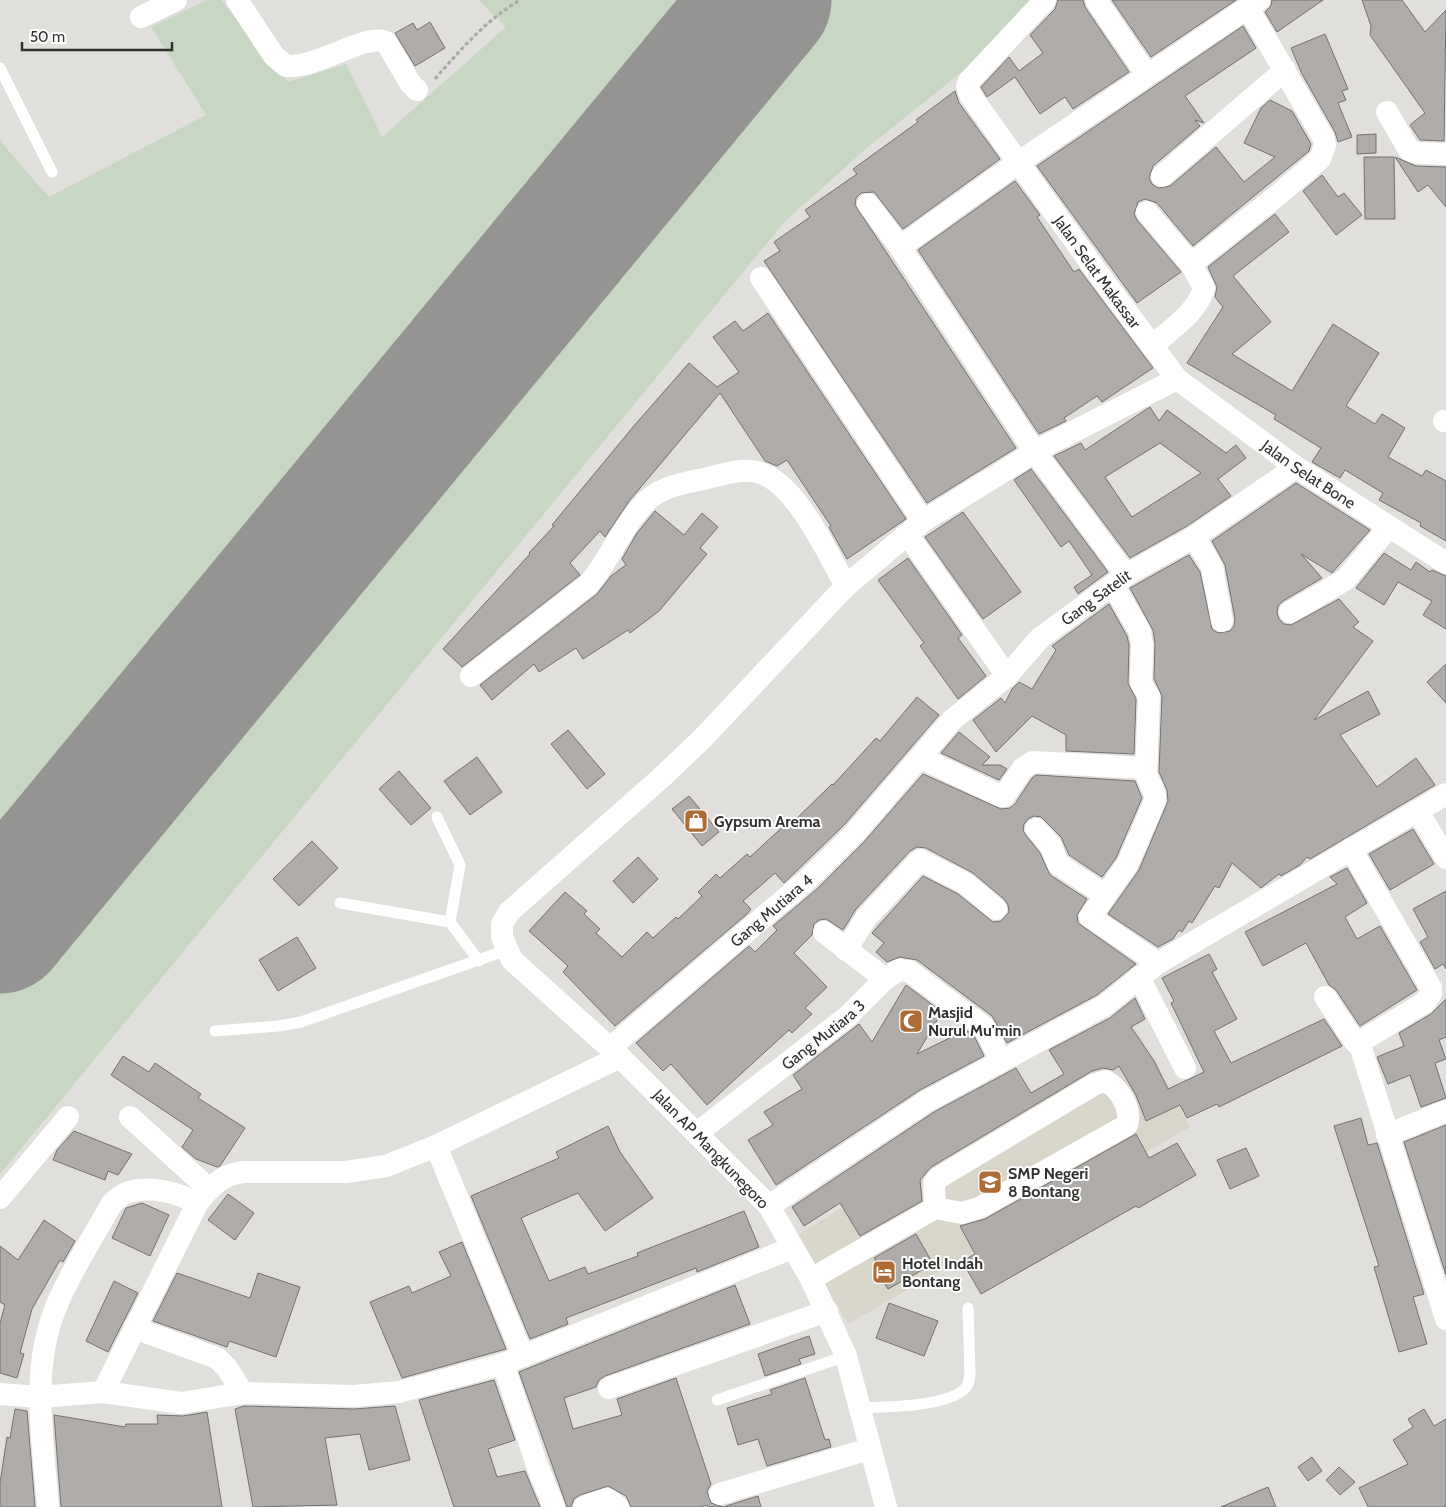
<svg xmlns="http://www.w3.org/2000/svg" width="1446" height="1507" font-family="Cabin,sans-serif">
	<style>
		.built { fill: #d8d5ca }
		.green { fill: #c7d7c4 }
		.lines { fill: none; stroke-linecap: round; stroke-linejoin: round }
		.runway { stroke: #959492; stroke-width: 135 }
		.building { fill: #b0acaa; stroke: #74716e; fill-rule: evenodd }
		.path { stroke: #a9a8a5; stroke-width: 3; stroke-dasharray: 4 2.5; stroke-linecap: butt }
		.service { stroke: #fff; stroke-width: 11 }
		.minor { stroke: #fff; stroke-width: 22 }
		.labels { text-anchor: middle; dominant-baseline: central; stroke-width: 4; stroke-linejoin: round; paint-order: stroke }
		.street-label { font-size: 16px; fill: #30302f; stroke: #fff }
		.poi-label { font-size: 16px; font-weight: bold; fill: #30302f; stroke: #fff; text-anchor: start }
	</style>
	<rect width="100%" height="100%" fill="#e1dfdc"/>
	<g class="built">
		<path d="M584,0h448l-33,42 -130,104 -84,75 -785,953v-441z"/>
		<path d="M1135,1029l20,31 35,67 -342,197 -52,-88z"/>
	</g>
	<g class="green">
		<path d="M207,0h14l67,82 58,-18 36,73 124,-110 -27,-27h239l-718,870v-731l7,10 42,48 157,-82 -55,-88z"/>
		<path d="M809,0h223l-33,42 -130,104 -84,75 -785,953v-194z"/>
	</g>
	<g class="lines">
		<path class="runway" d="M0,926l764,-926"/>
	</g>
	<g class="building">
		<path d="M1058,0h25l2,7 44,65 -56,37 -8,-12 -25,17 -25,-37 -28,20 -6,-10 28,-30 10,14 24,-18 -13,-18 25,-26z"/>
		<path d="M1112,0h124l-85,57z"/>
		<path d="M1272,0h51l-46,32 -12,-20 6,-6z"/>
		<path d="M1362,0h40l23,32 21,-22 -2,131 -24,-1 -10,-15 15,-12 -55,-78 1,-9z"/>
		<path d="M430,22l15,26 -30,18 -20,-33 18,-10 4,7z"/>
		<path d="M1243,26l13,22 -71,48 19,27 -9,-3 5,6 -47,40 -4,12 3,6 6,4 12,-2 46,-39 28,35 31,-25 -31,-14 17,-35 9,-8 22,11 19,33 -2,7 -116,95 -36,-43 -12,-4 -7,3 -4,12 3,6 44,52 -44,31 -100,-137z"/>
		<path d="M1325,34l23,55 -6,2 4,9 -8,3 14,34 -14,5 -3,-10 -33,-58 -11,-26z"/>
		<path d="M955,91l4,12 41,56 -97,70 -29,-37 -13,1 -5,5 -1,7 161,243 -89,55 -163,-242 16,-10 -6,-9 36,-25 -5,-7 52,-36 -4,-5 65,-47 -2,-2z"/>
		<path d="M1376,134v19l-19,1v-19z"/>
		<path d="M1364,157h30l1,62h-30z"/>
		<path d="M1395,157l21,9 30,1v40l-18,-22 -10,7z"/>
		<path d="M1322,175l16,22 6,-4 18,22 -26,20 -33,-44z"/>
		<path d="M1015,181l25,34 -3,2 37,55 5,-3 74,99 -51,34 -5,-6 -33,22 2,3 -27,13 -121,-184z"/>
		<path d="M1275,214l14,18 -56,44 38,46 -39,32 60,37 41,-67 46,29 -33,53 29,18 7,-10 23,14 -17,29 34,19 4,-6 20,11v60l-26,-15 1,-3 -42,-23 4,-7 -38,-23 -5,8 -28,-16 9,-14 -47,-29 2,-4 -89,-52 36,-56 -8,-10 2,-10 -9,-20z"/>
		<path d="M768,313l138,206 -59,40 -18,-32 2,-1 -44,-66 -10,6 -12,-5 -45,-68 -90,107 -25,37 -5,-6 -30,32 10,12 -118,92 -19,-18 87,-95 -1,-1 25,-27 -2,-1 81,-98 56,-64 28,24 22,-15 -26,-35 22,-16 8,10z"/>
		<path d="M1150,407l9,14 8,-11 59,43 10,-8 10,13 -28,21 13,17 -44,30 -57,32 -76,-102 27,-13 4,7zM1160,443l41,30 -69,44 -27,-40z"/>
		<path d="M1031,469l77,103 -30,22 -4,-7 18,-12 -23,-34 -8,6 -47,-67z"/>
		<path d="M1296,483l74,47 -38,43 -31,-19 21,24 -39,23 -5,5 -1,7 2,6 5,5 7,1 48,-26 20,23 -6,5 20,14 -59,79 54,-29 12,23 -40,21 37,52 39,-29 19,27 -125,74 -3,-2 -7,8 -19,11 -2,-2 -18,14 -29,-25 -13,25 -4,-2 -23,37 -3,-2 -7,11 -3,-2 -6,9 -15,8 -50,-33 31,-44 29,-69 -1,-11 -8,-18 3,-76 -8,-17 1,-35 -2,-14 -23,-42 59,-33 11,17 12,57 6,4 12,-2 4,-5 1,-7 -10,-54 -13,-24z"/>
		<path d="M655,511l29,24 18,-22 16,14 -18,21 7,6 -48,57 -29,22 -2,-3 -45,29 -7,-11 -37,24 -5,-8 -42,36 -12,-15 117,-91 14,-18 15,-11 -4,-6 15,-26z"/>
		<path d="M963,512l58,80 -38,27 -58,-82z"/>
		<path d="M1384,553l27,17 5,-8 14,10 2,-2 14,6v53l-23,-14 9,-14 -34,-19 -14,23 -28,-17z"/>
		<path d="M908,558l54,77 -4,3 28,38 -28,23 -38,-53 4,-3 -46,-63z"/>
		<path d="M1109,604l18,32 2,9 -1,38 8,16 -2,55 -68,-3v-16l-34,-19 -36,36 -23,-32 28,-22 4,5 7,-14 7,-7 13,7 24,-39 -4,-4z"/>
		<path d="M1446,664v39l-19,-21z"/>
		<path d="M917,697l22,18 -95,110 -60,58 -9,-10 -32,28 8,8 -4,5 -132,112 -52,-54 5,-6 -39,-35 36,-39 22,19 -3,3 16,15 -4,4 26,24 25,-25 6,6 23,-21 2,2 24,-23 -4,-4 18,-18 4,4 27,-24 3,3 39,-36 2,3 41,-40 1,1 43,-47 4,3z"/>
		<path d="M568,730l37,44 -18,15 -36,-45z"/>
		<path d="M959,732l31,25 -8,8h18l7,4 -8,11 -58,-27z"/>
		<path d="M477,757l25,35 -32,23 -26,-34z"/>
		<path d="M399,771l32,37 -20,17 -32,-36z"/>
		<path d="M923,774l78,35 9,-1 5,-4 17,-26 4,-3 99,6 7,17 -26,60 -14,19 -33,-22 -8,-18 -20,-20 -7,-1 -6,3 -4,5 -1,7 17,22 10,22 37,24 -10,16 1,8 58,41 -39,31 -90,48 -15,-27 -75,-56 -17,-3 -13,5 -11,-10 8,-9 -12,-10 51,-57 35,18 35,28 8,-1 8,-9 -1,-7 -4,-6 -31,-26 -47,-25 -9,-1 -7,4 -54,58 -13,21 -17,-11 -7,1 -5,4 -2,11 -18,18 33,34 -22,21 7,6 -20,19 -3,-3 -82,75 -36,-41 -8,7 -27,-28 113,-97 6,6 22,-22 -4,-4 44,-37 46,-46z"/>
		<path d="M689,796l30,36 -17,14 -30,-37z"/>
		<path d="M1413,829l21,35 -44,26 -21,-36z"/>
		<path d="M312,841l26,27 -39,38 -26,-27z"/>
		<path d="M638,857l20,22 -25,24 -20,-22z"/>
		<path d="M1347,868l20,35 -22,14 12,22 23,-13 37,64 -57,36 -24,-36 -7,-5 -23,-42 -43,23 -18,-34 92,-48 -7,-7z"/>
		<path d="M1446,891v78l-3,-5 -8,5 -15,-27 8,-5 -15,-28z"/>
		<path d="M297,937l19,31 -38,23 -19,-31z"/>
		<path d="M1209,954l8,15 -5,3 25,47 -23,12 17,32 93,-44 18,27 -123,61 -2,-3 -30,14 -7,-13 -34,16 -10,-26 -17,-29 -6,4 -10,-2 -11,3 -161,96 -11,13 2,21 -62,35 -20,-33 -36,23 -12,-19 142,-95 82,-44 15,25 33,-19 -15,-24 61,-32 25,-20 10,21 -14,8 23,34 14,28 36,-17 -33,-69 3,-2 -12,-23z"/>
		<path d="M906,985l36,27 -25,42 49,-24 8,6 10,20 -64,34 -144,95 -28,-45 25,-15 -9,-13 38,-23 -9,-14 66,-51 13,18z"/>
		<path d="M1446,999v38l-7,3 7,19 -11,4 11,35 -25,9 -11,-32 -22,9 -11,-27 27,-11 -5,-13 32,-19z"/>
		<path d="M123,1056l26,16 6,-9 46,31 -3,4 47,30 -25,38 -3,1 -21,-8 -14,-12 11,-17 -82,-55z"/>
		<path d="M1361,1118l7,27 9,-2 47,151 -11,3 14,47 -28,8 -25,-85 5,-1 -45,-140z"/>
		<path d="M1446,1125v150l-42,-133z"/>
		<path d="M608,1126l12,26 33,46 -48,33 -27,-38 -57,25 28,63 36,-14 3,7 50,-18 -1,-3 107,-42 15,36 -62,25 -1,-4 -130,50 2,6 -38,15 -59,-143 88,-38 -3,-6z"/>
		<path d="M74,1131l58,23 -14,21 -10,-4 -3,9 -52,-20 4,-10z"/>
		<path d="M1136,1134l13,24 28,-15 19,32 -58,33 -2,-2 -155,88 -19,-33 13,-7 -15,-28 25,-7z"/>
		<path d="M1246,1148l13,28 -29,13 -13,-29z"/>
		<path d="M228,1194l26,19 -19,27 -27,-20z"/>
		<path d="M142,1203l27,12 -19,41 -38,-18 14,-30z"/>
		<path d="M44,1220l31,21 -12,21 -3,-2 -28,49 -12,44 4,1 -7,24 -17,-5v-50l5,-18 -5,-3v-56l18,14z"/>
		<path d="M916,1234l17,30 -45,25 -14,-24 3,-2 -3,-5z"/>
		<path d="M462,1242l44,107 -104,29 -32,-76 39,-16 3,7 39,-17 -12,-24z"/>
		<path d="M177,1273l73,25 8,-25 42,14 -24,70 -47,-16 -2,6 -74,-26z"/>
		<path d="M114,1281l24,12 -30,59 -22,-11z"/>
		<path d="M735,1285l15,39 -145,52 -6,4 -3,7 -32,11 9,31 49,-14 -5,-16 59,-21 35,106 -4,7 4,12 12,4 35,-11 3,11h-53l-1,-2 -7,2h-69l-5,-11 -18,-10 -28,9 -6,4 -3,8h-4l-48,-135z"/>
		<path d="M889,1303l49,18 -14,35 -48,-18z"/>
		<path d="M809,1336l6,18 -16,5 2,5 -36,12 -7,-22z"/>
		<path d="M805,1378l20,62 4,-1 2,8 -64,19 -9,-27 -20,6 -11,-37 45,-14 -2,-4z"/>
		<path d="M494,1380l21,60 -27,9 9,28 28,-6 15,36h-86l-35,-107z"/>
		<path d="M244,1406l110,3 41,-3 15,54 -41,10 -9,-36 -35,4 12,67 -84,2 -18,-98z"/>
		<path d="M15,1409l12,2 8,96h-35v-24l7,-46 3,1z"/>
		<path d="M1424,1409l10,17 12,-7v88h-78l-9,-19 49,-24 -15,-24 20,-13 -5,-8z"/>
		<path d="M207,1412l15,95h-161l-7,-92 71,12 1,-3h32l-1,-9 26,1z"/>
		<path d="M1312,1457l10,14 -14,10 -10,-14z"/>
		<path d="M1339,1467l16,15 -15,13 -14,-15z"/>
		<path d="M1268,1487l8,20h-55z"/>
	</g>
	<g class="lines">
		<path class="path" d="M435,79c25,-29 51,-59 85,-79"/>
		<g class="service">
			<path d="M0,68l52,104"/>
			<path d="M437,817l23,48 -10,57 29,39"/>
			<path d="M340,903l110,19"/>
			<path d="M215,1031l64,-5 22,-4 206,-72"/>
			<path d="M717,1400l129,-44"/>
			<path d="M860,1408c23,-1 93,-1 107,-22 2,-3 2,-8 3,-11l-2,-67"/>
		</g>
		<g class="minor">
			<path d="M237,0l37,56 12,10c33,2 79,-33 100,-24l24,41 7,7"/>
			<path id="s1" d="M1045,0l-76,81 -2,5 3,9 127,177 80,107 119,88 150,96"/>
			<path d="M1096,0l51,75"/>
			<path d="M141,17l35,-17"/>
			<path d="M1387,112l22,38 8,3 29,1"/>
			<path d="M1162,176l123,-106"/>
			<path d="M868,204l32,43 135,205 91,123"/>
			<path d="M1147,212l44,52 13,24c-7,25 -33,41 -52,58"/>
			<path d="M900,247l119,-85 240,-162"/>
			<path d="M1191,264l87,-69 42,-36 5,-14 -1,-6 -76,-131"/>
			<path d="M761,278l162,243"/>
			<path d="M1444,421h2"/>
			<path d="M907,534l100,142"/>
			<path d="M1194,537l18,30 10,54"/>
			<path d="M1113,585l27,47 2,12 -1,39 8,13 -3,78 9,21v6l-28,64 -37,52 68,46"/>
			<path d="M1290,612l55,-32 44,-53"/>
			<path d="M471,676l118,-92c20,-24 31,-53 51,-76 17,-21 39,-24 64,-29 17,-4 35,-11 53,-7 38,8 70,81 89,114"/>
			<path d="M921,758l80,38h3l19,-28 10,-6 112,6"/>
			<path d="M1418,812l28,46"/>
			<path d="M1036,829l15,17 7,18 47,31"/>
			<path d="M1351,849l80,139v6l-7,9 -61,37 -3,5 86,274"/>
			<path d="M846,950l20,-32 54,-58 45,23 31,26"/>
			<path d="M1139,977l46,91"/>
			<path d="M885,979l14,-9 10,1 75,56 17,34"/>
			<path d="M1325,997l30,45 5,3"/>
			<path id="s2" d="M610,1048l198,-169 46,-45 98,-114 55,-44 33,-38 86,-63 68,-38 102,-70"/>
			<path d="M130,1117l79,72"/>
			<path id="s3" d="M697,1133l151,-117 37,-37 -61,-47"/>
			<path d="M1387,1135l59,-24"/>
			<path d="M436,1146l87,210"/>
			<path d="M0,1198l68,-81"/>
			<path d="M769,1206l158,-105 177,-95 54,-43 288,-169"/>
			<path d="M811,1279l124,-71 -1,-25 4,-5 157,-94 11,-3c14,8 26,28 21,44l-148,83 -17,5 -27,-5"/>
			<path d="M134,1328l83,30 10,10 16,25"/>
			<path d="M503,1364l35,104 16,39"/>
			<path d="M609,1388l218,-77"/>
			<path d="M103,1392l94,-188c13,-17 25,-30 47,-32h102l40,-6 50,-20 184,-89"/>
			<path d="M0,1394l39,3 64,-5 78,11 62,-10 111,3 45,-4 104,-28 289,-116"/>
			<path d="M720,1494l149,-45"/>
			<path d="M48,1507c-5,-66 -18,-137 8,-200 14,-35 38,-71 56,-104 5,-4 11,-10 17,-11 21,-6 50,0 68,12"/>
			<path d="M584,1507l23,-8 11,8"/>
			<path d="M886,1507l-40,-151 -35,-77 -42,-73 -149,-149 -108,-97 -10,-23v-13l7,-12 153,-135 40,-38 144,-153 77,-65 118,-73 136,-69"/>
		</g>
	</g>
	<defs>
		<g id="shop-square" transform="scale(1.25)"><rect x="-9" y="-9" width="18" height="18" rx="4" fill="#ad6c36" stroke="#fff"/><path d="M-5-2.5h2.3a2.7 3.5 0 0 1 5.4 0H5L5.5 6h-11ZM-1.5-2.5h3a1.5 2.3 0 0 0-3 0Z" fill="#fff"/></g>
		<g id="mosque-square" transform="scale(1.25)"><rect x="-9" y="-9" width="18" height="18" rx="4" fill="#ad6c36" stroke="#fff"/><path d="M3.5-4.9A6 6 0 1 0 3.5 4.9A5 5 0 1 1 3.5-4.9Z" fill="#fff"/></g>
		<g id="school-square" transform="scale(1.25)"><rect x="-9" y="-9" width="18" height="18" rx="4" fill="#ad6c36" stroke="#fff"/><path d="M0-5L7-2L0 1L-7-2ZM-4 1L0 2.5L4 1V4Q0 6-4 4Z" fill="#fff"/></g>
		<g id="hotel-square" transform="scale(1.25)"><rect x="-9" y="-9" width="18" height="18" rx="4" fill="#ad6c36" stroke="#fff"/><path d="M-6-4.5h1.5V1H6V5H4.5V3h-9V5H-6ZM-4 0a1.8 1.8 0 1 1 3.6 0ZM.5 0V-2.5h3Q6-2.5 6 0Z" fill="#fff"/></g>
	</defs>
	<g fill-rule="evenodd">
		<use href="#shop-square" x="696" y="821"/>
		<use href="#mosque-square" x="911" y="1021"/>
		<use href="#school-square" x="990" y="1182"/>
		<use href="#hotel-square" x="884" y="1272"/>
	</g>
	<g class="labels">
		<g class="street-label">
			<text stroke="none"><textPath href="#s1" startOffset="344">Jalan Selat Makassar</textPath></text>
			<text stroke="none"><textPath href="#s1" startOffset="640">Jalan Selat Bone</textPath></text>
			<text stroke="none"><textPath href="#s2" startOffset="665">Gang Satelit</textPath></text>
			<text stroke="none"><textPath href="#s2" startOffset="212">Gang Mutiara 4</textPath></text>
			<text stroke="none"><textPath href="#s3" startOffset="160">Gang Mutiara 3</textPath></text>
			<text transform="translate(711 1149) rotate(46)">Jalan AP Mangkunegoro</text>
		</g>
		<g class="poi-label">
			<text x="714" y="821">Gypsum Arema</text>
			<text x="928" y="1012">Masjid<tspan x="928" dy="18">Nurul Mu'min</tspan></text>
			<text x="1008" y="1173">SMP Negeri<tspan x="1008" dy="18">8 Bontang</tspan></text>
			<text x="902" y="1263">Hotel Indah<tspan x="902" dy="18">Bontang</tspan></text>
		</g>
	</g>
	<path d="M22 42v8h150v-8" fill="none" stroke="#30302f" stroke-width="2.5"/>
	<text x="30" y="42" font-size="15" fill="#30302f" stroke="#ffffff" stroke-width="4" paint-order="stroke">50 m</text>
</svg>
